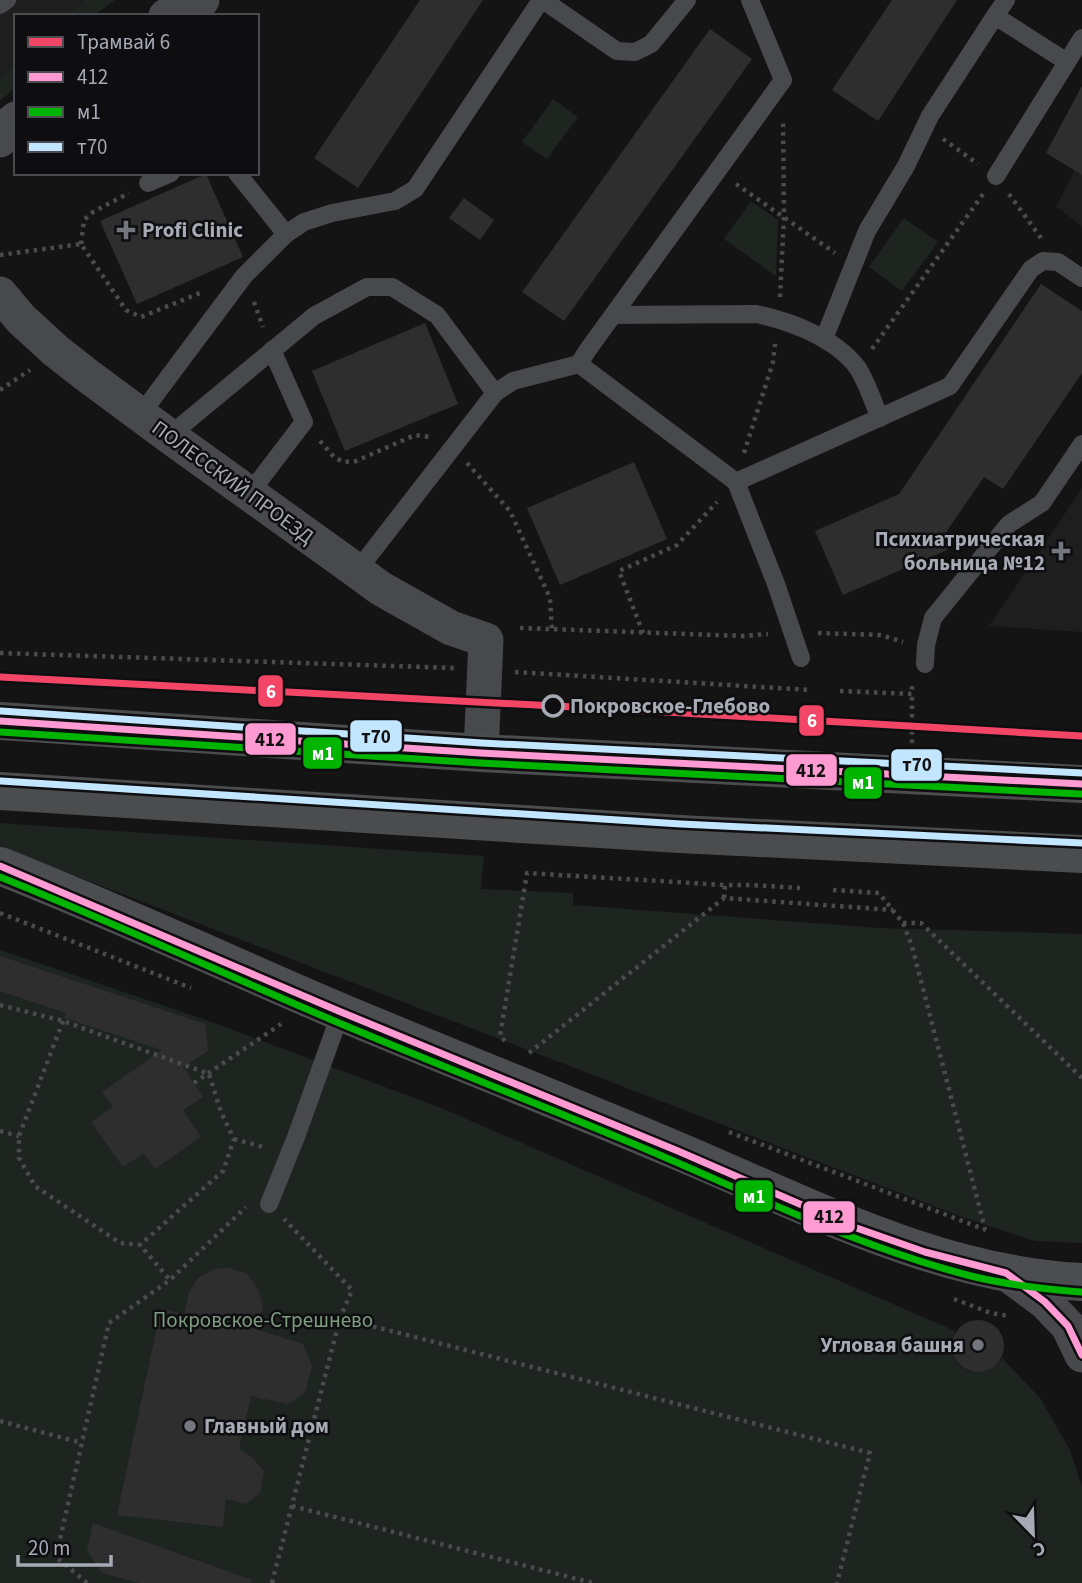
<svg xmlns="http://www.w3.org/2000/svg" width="1082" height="1583" font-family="'Source Sans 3',sans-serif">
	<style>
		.built { fill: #1e1e1f }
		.green { fill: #1e241f }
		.building { fill: #2e2e2f }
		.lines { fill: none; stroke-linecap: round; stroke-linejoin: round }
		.path { stroke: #4a4b4e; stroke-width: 4.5; stroke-dasharray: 3.5 5; stroke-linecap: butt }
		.lane { stroke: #48494c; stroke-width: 18 }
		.street { stroke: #48494c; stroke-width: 35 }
		.secondary { stroke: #4c4d50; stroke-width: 38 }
		.primary { stroke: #4b4c4e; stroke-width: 38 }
		.bus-1-casing { stroke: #0e0e10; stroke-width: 12 }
		.bus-2-casing { stroke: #0e0e10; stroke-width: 12 }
		.bus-3-casing { stroke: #0e0e10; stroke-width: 12 }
		.bus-1 { stroke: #ff9ad2; stroke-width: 7 }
		.bus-2 { stroke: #01b400; stroke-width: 7 }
		.bus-3 { stroke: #c2e6ff; stroke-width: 7 }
		.tram-1-casing { stroke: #0e0e10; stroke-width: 12 }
		.tram-1 { stroke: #f34667; stroke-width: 7 }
		.poi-dot { fill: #73767c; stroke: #0e0e10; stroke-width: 2.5 }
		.stop-dot { fill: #0e0e10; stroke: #a6aab4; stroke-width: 3.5 }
		.labels { text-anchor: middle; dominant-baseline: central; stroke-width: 5; stroke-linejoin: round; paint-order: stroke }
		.poi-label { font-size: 21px; font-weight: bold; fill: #a6aab4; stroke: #0e0e10; text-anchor: start }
		.street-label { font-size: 21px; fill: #a6aab4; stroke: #0e0e10 }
		.stop-label { font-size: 21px; font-weight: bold; fill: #a6aab4; stroke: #0e0e10; text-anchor: start }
		.park-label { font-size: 21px; fill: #7e9d81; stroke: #0e0e10 }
		.line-badge { stroke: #0e0e10; stroke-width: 2.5 }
		.badge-label { font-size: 19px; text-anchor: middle; font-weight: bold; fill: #fff }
		.pale-badge-label { font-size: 19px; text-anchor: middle; font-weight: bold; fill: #111 }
	</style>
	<rect width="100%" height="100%" fill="#141414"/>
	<g class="built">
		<path d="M0,0h84l-17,16h-51v47l-16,14z"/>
		<path d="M1082,157v70l-26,-21z"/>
		<path d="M1082,488v144l-93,-6 24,-35z"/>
	</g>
	<g class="green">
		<path d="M84,0h31l-22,16h-26z"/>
		<path d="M16,63v24l-16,14v-24z"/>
		<path d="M553,99l25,18 -31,42 -25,-17z"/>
		<path d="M751,201l27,19 -2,56 -52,-37z"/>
		<path d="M904,218l34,24 -36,49 -33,-24z"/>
		<path d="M0,823l484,33 -3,33 92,4v12l307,23 202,6v309l-47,-2 -65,-21 -970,-373z"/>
		<path d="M0,950l206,70 235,88 514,223c-1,7 -4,14 -2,22 7,25 36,24 49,5l38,40 30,52 12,37v96h-1082z"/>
	</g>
	<g class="building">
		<path d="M420,0h63l-125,188 -44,-30z"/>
		<path d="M892,0h65l-79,121 -46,-31z"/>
		<path d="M710,29l42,30 -188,262 -42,-29z"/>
		<path d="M1082,86v89l-36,-22z"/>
		<path d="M206,174l37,83 -106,47 -37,-83z"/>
		<path d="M464,198l30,22 -14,20 -31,-22z"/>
		<path d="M1041,284l41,27v62l-79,116 -19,-12 -42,61 5,12 -104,45 -28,-64 84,-37z"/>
		<path d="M425,323l33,81 -113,47 -33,-80z"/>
		<path d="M634,462l33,77 -107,46 -33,-77z"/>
		<path d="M0,956l205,68 3,27 -25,16 20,30 -20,13 18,27 -46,32 -11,-16 -21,14 -32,-45 22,-15 -11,-15 60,-42 -98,-32 2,-5 -66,-22z"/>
		<path d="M229,1268l17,5 12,15 5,19 -8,22 48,15 9,22 -7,27 -17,11 -37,-8 -12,53 14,9 11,13 -4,22 -14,11 -20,-5 -3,28 -106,-12 44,-207 23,7 5,-23 9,-14 16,-9z"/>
		<circle cx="978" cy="1346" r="26"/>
		<path d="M93,1523l159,57 -1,3h-112l-37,-10 -15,-23z"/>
	</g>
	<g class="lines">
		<g class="path">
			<path d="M943,139l35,25"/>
			<path d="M736,184l99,69"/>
			<path d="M1009,194l32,44"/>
			<path d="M81,244l3,-24 9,-8 36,-19"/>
			<path d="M0,255l81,-11 45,66 15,7 59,-24"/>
			<path d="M780,297l4,-80 -1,-97"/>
			<path d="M254,302l9,25"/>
			<path d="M872,349l111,-155"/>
			<path d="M0,390l30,-20"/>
			<path d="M320,441l15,17 9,4 12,-1 59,-26 16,2"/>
			<path d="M744,453l29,-91 2,-18"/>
			<path d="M467,463l43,48 40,87 2,32"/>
			<path d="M520,628l223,8 25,-2"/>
			<path d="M643,633l-24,-62 58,-26 40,-43"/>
			<path d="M818,633l63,2 22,7"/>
			<path d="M0,653l454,15"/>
			<path d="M515,672l296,18"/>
			<path d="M840,691l72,3v-10"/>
			<path d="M912,743v-49"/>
			<path d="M833,890l46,3 24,30 9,23 73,283"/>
			<path d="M724,898l1,-13h25l50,3"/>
			<path d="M0,913l191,75"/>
			<path d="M903,923h18l161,155"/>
			<path d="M0,1005l63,16 146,53 12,38 13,27 -11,32 -83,74"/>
			<path d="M63,1021l-44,115v22l16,28 85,57 20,2 30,35"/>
			<path d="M505,1041l-5,-5 27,-163 198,12"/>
			<path d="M529,1053l195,-155 169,12"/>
			<path d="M194,1083l87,-59"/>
			<path d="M0,1131l19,5"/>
			<path d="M729,1132l257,98"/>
			<path d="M234,1139l33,9"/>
			<path d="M954,1299l37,14 18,3"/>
			<path d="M340,1318l530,135 -33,130"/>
			<path d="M0,1421l82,22"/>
			<path d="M292,1506l301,77"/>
			<path d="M87,1583l-31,-26 53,-234 61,-43 76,-73"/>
			<path d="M272,1583l68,-265 12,-28 -68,-71"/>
		</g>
		<g class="lane">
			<path d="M543,0l74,51 18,1 16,-8 36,-44"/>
			<path d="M1006,0l-11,16 72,46"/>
			<path d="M0,5l7,-5"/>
			<path d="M996,176l86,-138"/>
			<path d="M148,183l23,-10"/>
			<path d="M286,234l18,-12 28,-9 63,-12 20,-12 126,-189"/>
			<path d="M613,315l143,-1c34,7 79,24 101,53 10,15 16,35 23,51"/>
			<path d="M824,339l43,-108 39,-65 24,-50 65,-100"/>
			<path d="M141,414l103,-138 42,-42 -49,-61"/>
			<path d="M169,436l145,-120 53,-29h25l45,28 58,78"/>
			<path d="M736,482l-157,-118 8,-13 196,-271 -33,-80"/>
			<path d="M249,494l55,-72 -32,-72"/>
			<path d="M357,571l138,-178 18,-12 66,-17"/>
			<path d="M801,658l-25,-74 -40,-102 214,-96 81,-117 12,-8 15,1 24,16"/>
			<path d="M925,664l1,-19 7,-27 76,-94 33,-21 40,-59"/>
			<path d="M269,1204l27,-67 45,-125"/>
		</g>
		<g class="street">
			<path d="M166,16l36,-16"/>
			<path d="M0,140l10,-16 6,-5"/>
			<path d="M0,294l21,25 35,32 32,25 81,60 188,135 23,17 71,40 35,12 -5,113"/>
			<path d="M1006,1273l39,29 23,24 14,29"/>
		</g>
		<path class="secondary" d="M0,866c114,45 226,97 338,145 112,47 224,91 335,138 132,55 263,126 409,133"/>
		<g class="primary">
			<path d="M0,721l481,32 601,31"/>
			<path d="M0,791l680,43 402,20"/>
		</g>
		<g class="bus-1-casing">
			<g id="bus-1">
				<path d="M0,721l481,32 601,31"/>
				<path d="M0,866l341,146 337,139 170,74 77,27 81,21 39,29 23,24 14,29"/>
			</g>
		</g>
		<g class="bus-2-casing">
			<g id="bus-2">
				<path d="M0,732l480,31 601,31"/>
				<path d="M0,877c112,45 222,96 332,143 99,42 199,81 297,122 113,47 224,104 342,134 36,9 73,13 110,16"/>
			</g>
		</g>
		<g class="bus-3-casing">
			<g id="bus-3">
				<path d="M1,711l481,32 600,30"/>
				<path d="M1,781l680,43 401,19"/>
			</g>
		</g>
		<use href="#bus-1" class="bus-1"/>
		<use href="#bus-2" class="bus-2"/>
		<use href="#bus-3" class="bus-3"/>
		<g class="tram-1-casing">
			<path id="tram-1" d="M0,677l631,33 451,26"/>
		</g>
		<use href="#tram-1" class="tram-1"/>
	</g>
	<g class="poi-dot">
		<path d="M122.5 219.5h7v7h7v7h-7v7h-7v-7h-7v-7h7z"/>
		<path d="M1057.5 540.5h7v7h7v7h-7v7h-7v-7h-7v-7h7z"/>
		<circle cx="978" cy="1345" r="7"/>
		<circle cx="190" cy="1426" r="7"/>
	</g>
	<circle class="stop-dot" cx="553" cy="706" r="10"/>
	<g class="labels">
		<g class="poi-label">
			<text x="142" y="230">Profi Clinic</text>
			<text x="1045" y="539" text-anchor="end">Психиатрическая<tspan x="1045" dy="24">больница №12</tspan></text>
			<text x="964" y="1345" text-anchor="end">Угловая башня</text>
			<text x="204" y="1426">Главный дом</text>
		</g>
		<g class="street-label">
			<text transform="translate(233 482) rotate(36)">ПОЛЕССКИЙ ПРОЕЗД</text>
		</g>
		<g class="stop-label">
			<text x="570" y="706">Покровское-Глебово</text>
		</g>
		<g class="park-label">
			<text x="263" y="1320">Покровское-Стрешнево</text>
		</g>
	</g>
	<g class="line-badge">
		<rect x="257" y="674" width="27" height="34" rx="7" fill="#f34667"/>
		<rect x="798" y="704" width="27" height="33" rx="7" fill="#f34667"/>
		<rect x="349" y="719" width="54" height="34" rx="7" fill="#c2e6ff"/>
		<rect x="244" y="722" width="53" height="34" rx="7" fill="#ff9ad2"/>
		<rect x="302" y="736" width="41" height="34" rx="7" fill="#01b400"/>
		<rect x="890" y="748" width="53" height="34" rx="7" fill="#c2e6ff"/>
		<rect x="785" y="753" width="53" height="34" rx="7" fill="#ff9ad2"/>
		<rect x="843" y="766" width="40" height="34" rx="7" fill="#01b400"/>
		<rect x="734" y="1179" width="40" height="34" rx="7" fill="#01b400"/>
		<rect x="802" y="1200" width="54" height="34" rx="7" fill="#ff9ad2"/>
	</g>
	<g class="badge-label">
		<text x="271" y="698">6</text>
		<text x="812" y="727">6</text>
		<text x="323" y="760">м1</text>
		<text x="863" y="789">м1</text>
		<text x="754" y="1203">м1</text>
	</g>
	<g class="pale-badge-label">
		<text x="376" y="743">т70</text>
		<text x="270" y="746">412</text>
		<text x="917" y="771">т70</text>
		<text x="811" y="777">412</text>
		<text x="829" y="1223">412</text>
	</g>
	<rect x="14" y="14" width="245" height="161" fill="#0e0e10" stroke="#4b4c52" stroke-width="2"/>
	<rect x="28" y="37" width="35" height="10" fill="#f34667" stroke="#4b4c52" stroke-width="2"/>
	<text x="77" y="49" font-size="21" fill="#a6aab4">Трамвай 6</text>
	<rect x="28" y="72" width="35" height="10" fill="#ff9ad2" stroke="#4b4c52" stroke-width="2"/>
	<text x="77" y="84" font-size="21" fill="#a6aab4">412</text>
	<rect x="28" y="107" width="35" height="10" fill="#01b400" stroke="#4b4c52" stroke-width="2"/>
	<text x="77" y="119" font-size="21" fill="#a6aab4">м1</text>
	<rect x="28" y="142" width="35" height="10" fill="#c2e6ff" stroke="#4b4c52" stroke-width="2"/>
	<text x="77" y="154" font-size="21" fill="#a6aab4">т70</text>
	<g transform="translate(1033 1534) rotate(157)" stroke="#0e0e10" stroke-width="5" paint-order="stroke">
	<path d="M0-5L12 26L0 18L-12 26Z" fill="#a6aab4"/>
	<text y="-10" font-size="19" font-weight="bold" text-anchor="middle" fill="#a6aab4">С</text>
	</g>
	<path d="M18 1555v10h93v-10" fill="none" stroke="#a6aab4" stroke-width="3.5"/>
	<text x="28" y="1555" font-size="21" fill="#a6aab4" stroke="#0e0e10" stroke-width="5" paint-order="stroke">20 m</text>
</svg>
